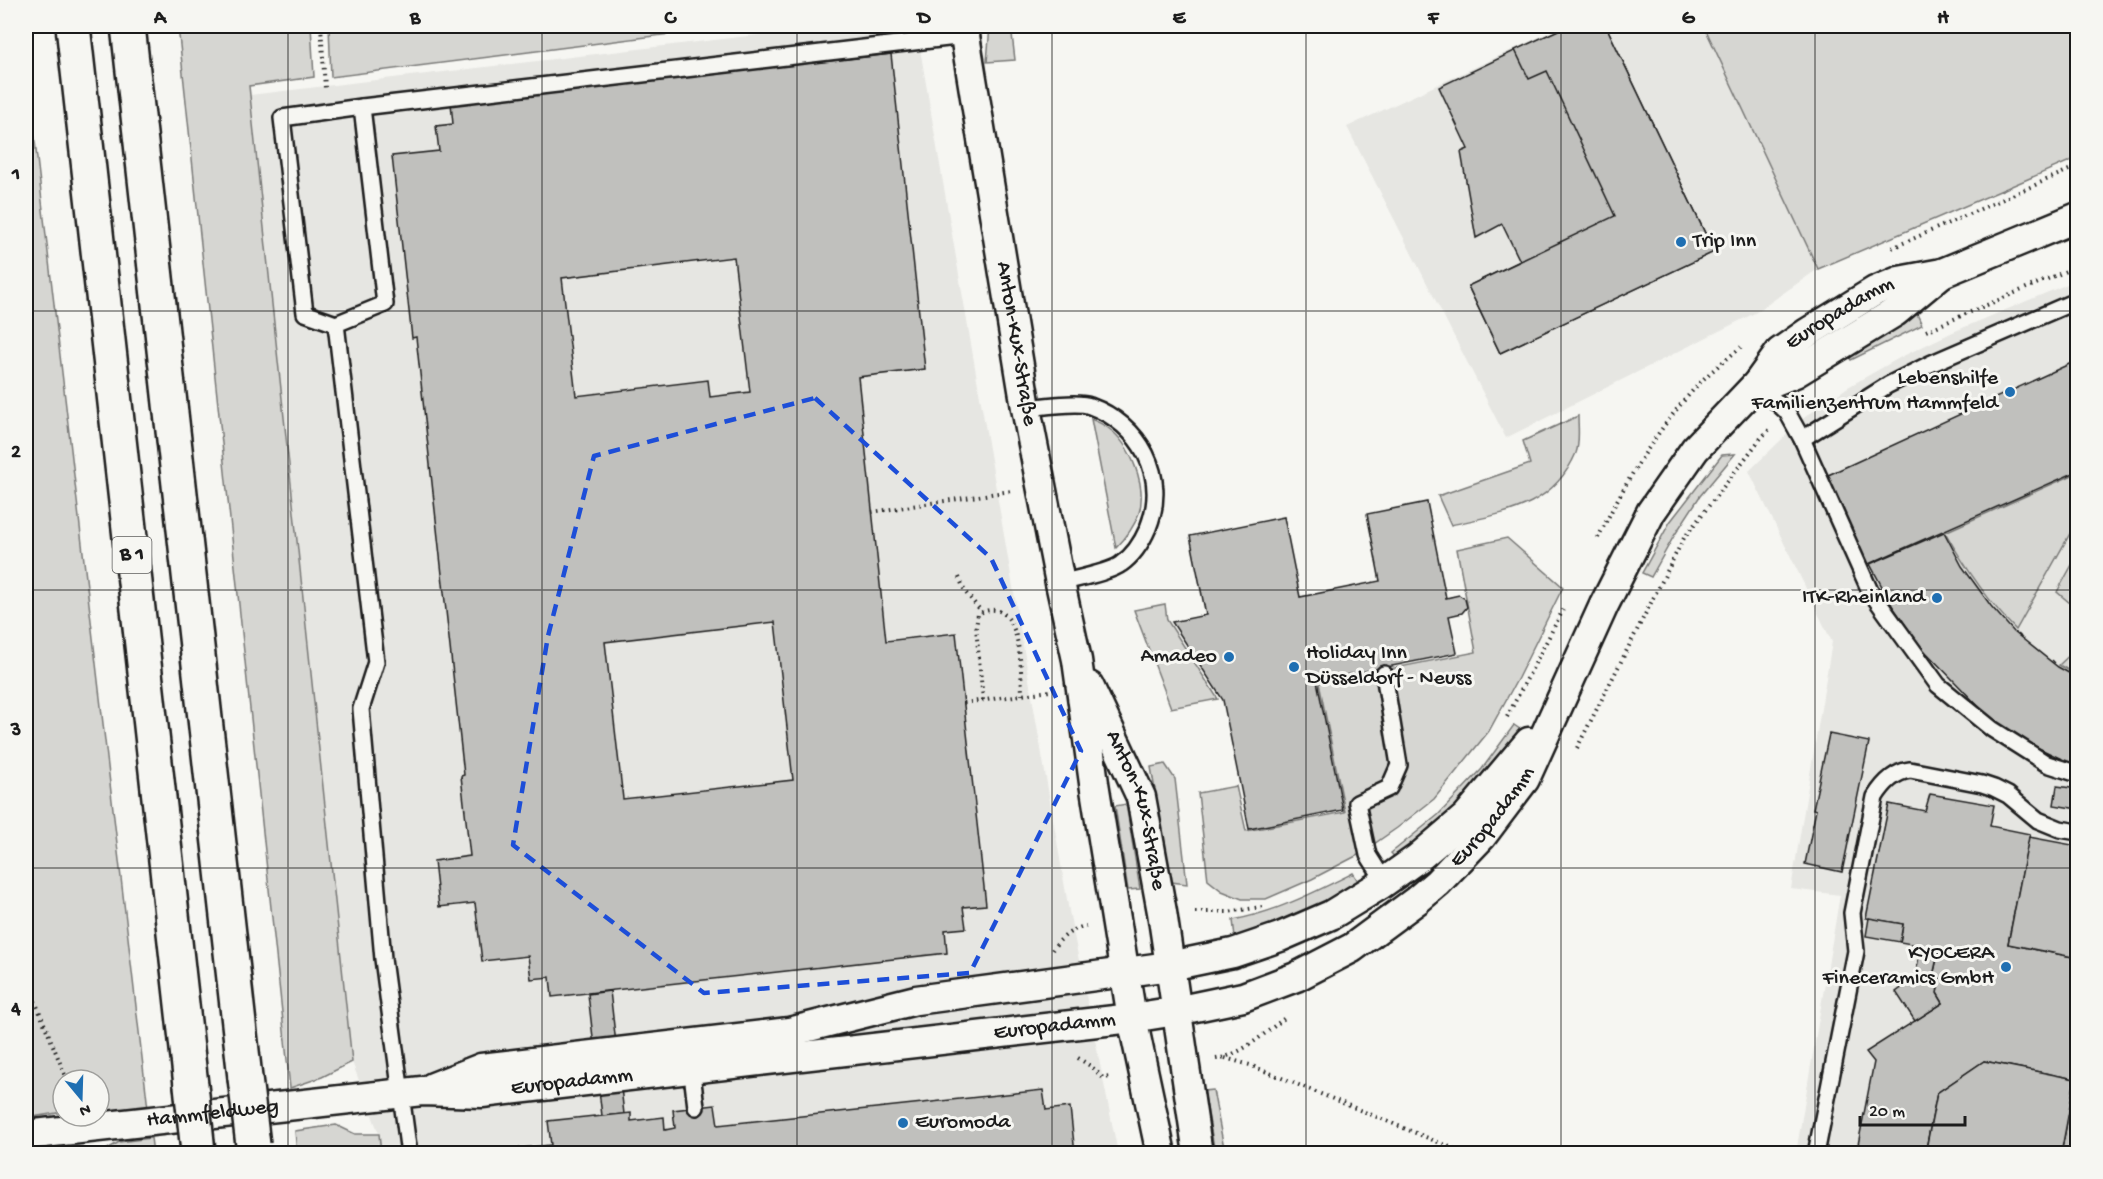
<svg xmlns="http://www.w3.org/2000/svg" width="2103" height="1179" font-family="'Gochi Hand',sans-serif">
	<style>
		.built { fill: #e6e6e2 }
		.green { fill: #d6d6d2; stroke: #797977; stroke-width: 1.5 }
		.building { fill: #c0c0bd; stroke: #1c1c1c; stroke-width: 1.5; fill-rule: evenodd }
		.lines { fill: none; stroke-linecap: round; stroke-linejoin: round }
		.service-casing { stroke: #1c1c1c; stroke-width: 20 }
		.minor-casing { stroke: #1c1c1c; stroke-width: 33 }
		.motorway-casing { stroke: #1c1c1c; stroke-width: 38 }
		.path { stroke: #1c1c1c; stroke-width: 4; stroke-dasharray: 1.5 4.5; stroke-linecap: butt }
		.service { stroke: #f6f6f2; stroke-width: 15 }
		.minor { stroke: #f6f6f2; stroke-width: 28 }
		.motorway { stroke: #f6f6f2; stroke-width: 33 }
		.motorway-bridge-casing { stroke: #1c1c1c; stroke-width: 38; stroke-linecap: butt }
		.motorway-bridge { stroke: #f6f6f2; stroke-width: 33 }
		.marked { fill: none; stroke: #1d4ed8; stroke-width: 4.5; stroke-dasharray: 12 8; stroke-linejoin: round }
		.grid { fill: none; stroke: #1c1c1c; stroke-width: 1.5; stroke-opacity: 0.55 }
		.poi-dot { fill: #1f6fb2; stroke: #f6f6f2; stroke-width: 2 }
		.labels { text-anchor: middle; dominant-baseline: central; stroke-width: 6; stroke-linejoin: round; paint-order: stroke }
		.shield { fill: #f6f6f2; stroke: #5d5d5c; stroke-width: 1.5 }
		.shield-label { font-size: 21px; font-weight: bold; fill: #1c1c1c }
		.poi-label { font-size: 22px; fill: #1c1c1c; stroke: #f6f6f2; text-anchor: end }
		.street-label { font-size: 22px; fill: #1c1c1c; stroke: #f6f6f2 }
		.neatline { fill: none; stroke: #1c1c1c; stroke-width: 2 }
		.grid-label { font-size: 20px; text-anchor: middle; font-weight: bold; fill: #1c1c1c }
	</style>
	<rect width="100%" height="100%" fill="#f6f6f2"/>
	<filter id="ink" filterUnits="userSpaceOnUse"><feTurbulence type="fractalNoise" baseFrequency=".0167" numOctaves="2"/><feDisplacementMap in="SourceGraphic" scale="12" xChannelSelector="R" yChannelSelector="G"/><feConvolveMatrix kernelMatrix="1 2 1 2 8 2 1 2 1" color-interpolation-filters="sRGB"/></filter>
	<g filter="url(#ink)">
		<g class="built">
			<path d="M832,26h84l153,885 49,242h-737l-2,-19 -27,-72 -102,-967z"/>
			<path d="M1563,26h141l114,243 -63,44 -249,125 -159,-311z"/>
			<path d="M2077,280v873h-281l44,-258 -49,-6 41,-247 -83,-171 56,-54 43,-30 53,-30 52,-25z"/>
		</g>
		<g class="green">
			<path d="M178,26h133l3,51 -65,9 103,976 -30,15 -32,11z"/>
			<path d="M329,26h404l-402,51z"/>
			<path d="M990,26h21l4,34 -28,2z"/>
			<path d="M1704,26h373v132l-259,111z"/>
			<path d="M26,89l3,1 119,1019 -49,7v-36h-36v32l-37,6z"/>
			<path d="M1917,314l5,11 -71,35 -5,-10z"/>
			<path d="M1578,416c0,11 2,27 -2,37 -24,56 -73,60 -125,72l-13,-29 92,-32 -7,-23z"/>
			<path d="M1091,419c6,3 12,5 17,9 23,16 39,58 31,85 -5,14 -13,25 -23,35z"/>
			<path d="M1735,454l-35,42 -26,40 -23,41 -9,-4 28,-51 52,-67z"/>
			<path d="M2077,473v48l-61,109c-29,-30 -50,-61 -71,-98z"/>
			<path d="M1507,538l56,49 -45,91 -29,53 -55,68 -37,29 -39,27 -46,24 -46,20h-24l-20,-8 -14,-11 -10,-87 38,-7 10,45 99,-19 -26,-129 157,-31 -19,-103z"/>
			<path d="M2077,556v53l-20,-17z"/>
			<path d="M1165,604l2,16 51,79 -47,9 -37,-98z"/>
			<path d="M2077,648v27l-18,-10z"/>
			<path d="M1514,725l10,7 -32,42 -93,88 -8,-9 47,-38 44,-46z"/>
			<path d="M1165,764l10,15 12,105 -16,-2 -20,-115z"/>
			<path d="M1126,804l14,85 -12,1 -13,-84z"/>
			<path d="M1353,873l7,11 -74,39 -51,14 -2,-17c43,-8 80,-27 120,-47z"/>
			<path d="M1213,1090l12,63h-10l-11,-62z"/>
			<path d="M336,1125l19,9h24l2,19h-84l-2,-22z"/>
			<path d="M151,1138l2,15h-52l18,-11z"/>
		</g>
		<g class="building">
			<path d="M1567,26h39l108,226 -214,101 -32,-67 52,-25 -18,-37 -26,14 -15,-86 7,-3 -29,-62z"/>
			<path d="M1567,26h39l108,226 -214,101 -32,-67 147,-70 -68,-145 -18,8 -14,-29z"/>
			<path d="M891,54l34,315 -67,8 28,264 70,-8 30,272 -23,2 3,21 -21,2 2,23 -395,44 -2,-20 -19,2 -3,-23 -46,5 -7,-58 -36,4 -5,-46 36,-5 -9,-80 3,-1 -48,-438 -4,1 -20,-182 47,-5 -3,-25 17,-2 -2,-21zM734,257l16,135 -40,5 -2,-17 -132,16 -14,-118zM775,622l18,158 -170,19 -18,-157z"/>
			<path d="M2078,360v111l-214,95 -38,-90z"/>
			<path d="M1427,502l19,96 13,-3 6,4 2,8 -5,6 -13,3 8,37 -140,28 26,129 -94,19 -26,-129 -51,-78 34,-7 -16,-79 94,-19 16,80 80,-16 -13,-67z"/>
			<path d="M1944,532l18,34 29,40 23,26 44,35 20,11v89l-56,-27 -36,-26 -66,-68 -27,-39 -23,-43z"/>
			<path d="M1829,734l40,8 -27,130 -37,-8 11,-54 -3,-1z"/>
			<path d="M2057,786l21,3v20l-24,-4z"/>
			<path d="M1930,794l64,11 -4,21 40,8 -22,110 70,14v196h-17l14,-75 -91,-18 -47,32 -12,61h-51l-17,-4 17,-88 -8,-10 77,-49 -6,-10 3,-16 -7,-1 6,-27 -39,-7 3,-18 -37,-6 23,-114 36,7z"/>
			<path d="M2029,837l49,9v112l-70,-14z"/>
			<path d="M1869,918l34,6 -3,18 -34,-6z"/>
			<path d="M1921,946l18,3 -6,27 7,1 -3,16 6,10 -28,18 -19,-29 19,-14z"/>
			<path d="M610,991l14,123 -22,2 -14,-122z"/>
			<path d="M1984,1061l91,18 -14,75h-136l12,-61z"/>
			<path d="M1043,1090l3,20 24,-3 5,47h-571l-1,-4 48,-5 -3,-24 46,-5v1l37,-4v8l33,-4 1,13 10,-2 -2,-18 42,-5 3,20z"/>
		</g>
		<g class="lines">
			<g class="service-casing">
				<g id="service">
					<path d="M362,107l603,-71"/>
					<path d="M336,324l-31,-11 -23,-195 80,-11 23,197 -49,20 40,338 -15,47 22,250 26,195"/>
					<path d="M1757,384l30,28 15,27 68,152 68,94 54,44 55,35 31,10"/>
					<path d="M1026,408c14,-1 52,-7 64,-2 50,18 79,70 58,122 -6,14 -14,27 -27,36 -10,8 -47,15 -61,19"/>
					<path d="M1802,439l86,-54 42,-21 148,-64"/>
					<path d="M1384,674l15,91 -10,23 -32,15 11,52 17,27"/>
					<path d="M691,1065l5,42"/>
					<path d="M1816,1154l40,-203 -4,-38 23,-116c8,-13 19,-25 35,-27l72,14 12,4 14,7 30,25 22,9 18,3"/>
				</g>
			</g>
			<g class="minor-casing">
				<g id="minor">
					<path id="s1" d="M966,26l-1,10 61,372 34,175 17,77 17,123 38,235 29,136"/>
					<path d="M1757,384l18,-3 20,-8 100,-61 47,-39"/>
					<path id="s2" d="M1089,686l52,111 21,115 36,242"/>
					<path d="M433,1087l48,-19 308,-36 127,-32 254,-34 63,-13 47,-16 51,-22 49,-30 38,-27 48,-41 63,-75"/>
					<path id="s3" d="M26,1135l396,-44 60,2 650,-75 44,-7 67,-14 53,-20 56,-29 65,-48 20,-17 45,-47 43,-57 79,-174 47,-93 44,-63 62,-65 23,-32 27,-19 68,-42 24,-10 43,-8 136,-56"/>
				</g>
			</g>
			<g class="motorway-casing">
				<g id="motorway">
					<path d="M73,26l118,1059"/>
					<path d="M128,26l117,1052"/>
				</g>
			</g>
			<g class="path">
				<path d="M321,26l4,62"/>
				<path d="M1892,248l186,-82"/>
				<path d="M1926,331l152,-65"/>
				<path d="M872,512l139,-21"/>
				<path d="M1598,538c25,-52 58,-108 98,-151 13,-15 30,-27 45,-40"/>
				<path d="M959,577l6,15 17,20"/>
				<path d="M2019,636l2,-2"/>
				<path d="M2053,662l1,-1"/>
				<path d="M983,700l-7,-72 2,-14c44,-23 43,56 44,81"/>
				<path d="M964,703l86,-12"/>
				<path d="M1507,717l56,-107"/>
				<path d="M1577,748l107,-210 77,-100 8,-8"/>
				<path d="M1195,912h32l35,-5"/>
				<path d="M1052,950c7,-11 21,-22 34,-24"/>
				<path d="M26,966l5,25 36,89"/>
				<path d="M1078,1058l14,9 11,11 8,-1"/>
				<path d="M1225,1058l25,7 217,89"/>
				<path d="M1216,1059c26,-4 50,-27 70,-42"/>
			</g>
			<use href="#service" class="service"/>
			<use href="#minor" class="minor"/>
			<use href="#motorway" class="motorway"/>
			<g class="motorway-bridge-casing">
				<g id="motorway-bridge">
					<path d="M245,1078l8,67"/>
					<path d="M191,1085l7,67"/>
				</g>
			</g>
			<use href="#motorway-bridge" class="motorway-bridge"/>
		</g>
	</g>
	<path class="marked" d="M815,398l176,160 90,193 -111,222 -266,20 -191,-148 35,-209 46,-180z"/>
	<path class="grid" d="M288,26v1128M542,26v1128M797,26v1128M1052,26v1128M1306,26v1128M1561,26v1128M1815,26v1128M26,311h2052M26,590h2052M26,868h2052"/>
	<g class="poi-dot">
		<circle cx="1681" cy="242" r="6"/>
		<circle cx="2010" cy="392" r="6"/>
		<circle cx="1937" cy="598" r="6"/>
		<circle cx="1229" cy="657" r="6"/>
		<circle cx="1294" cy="667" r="6"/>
		<circle cx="2006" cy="967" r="6"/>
		<circle cx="903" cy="1123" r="6"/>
	</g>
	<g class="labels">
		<rect class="shield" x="112.5" y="537" width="39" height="36" rx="4.5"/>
		<g class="shield-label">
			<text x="132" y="555">B 1</text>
		</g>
		<g class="poi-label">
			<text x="1693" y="242" text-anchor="start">Trip Inn</text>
			<text x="1998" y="379">Lebenshilfe<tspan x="1998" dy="25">Familienzentrum Hammfeld</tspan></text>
			<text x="1925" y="598">ITK-Rheinland</text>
			<text x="1306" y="654" text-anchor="start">Holiday Inn<tspan x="1306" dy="25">Düsseldorf - Neuss</tspan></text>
			<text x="1217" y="657">Amadeo</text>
			<text x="1994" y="954">KYOCERA<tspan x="1994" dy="25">Fineceramics GmbH</tspan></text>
			<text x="915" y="1123" text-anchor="start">Euromoda</text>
		</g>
		<g class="street-label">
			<text stroke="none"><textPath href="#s3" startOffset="2162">Europadamm</textPath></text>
			<text stroke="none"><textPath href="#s1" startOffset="322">Anton-Kux-Straße</textPath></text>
			<text stroke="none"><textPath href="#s2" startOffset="134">Anton-Kux-Straße</textPath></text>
			<text stroke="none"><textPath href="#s3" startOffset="1539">Europadamm</textPath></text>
			<text stroke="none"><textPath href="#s3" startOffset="1035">Europadamm</textPath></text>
			<text stroke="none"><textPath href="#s3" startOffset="549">Europadamm</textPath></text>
			<text stroke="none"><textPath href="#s3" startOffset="188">Hammfeldweg</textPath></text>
		</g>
	</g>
	<rect width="2103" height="1179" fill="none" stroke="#f6f6f2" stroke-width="66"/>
	<g transform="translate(81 1098) rotate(161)"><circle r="28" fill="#f6f6f2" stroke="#9f9f9c" stroke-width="1.5"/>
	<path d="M0-4.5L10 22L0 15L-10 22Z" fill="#1f6fb2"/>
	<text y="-9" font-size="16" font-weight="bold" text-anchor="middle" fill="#1c1c1c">N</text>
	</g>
	<path d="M1860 1116v9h105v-9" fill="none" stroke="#1c1c1c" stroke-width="3"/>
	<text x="1869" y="1116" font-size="18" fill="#1c1c1c" stroke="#f6f6f2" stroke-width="4.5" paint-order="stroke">20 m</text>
	<rect x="33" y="33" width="2037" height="1113" class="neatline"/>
	<g class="grid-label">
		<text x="160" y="23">A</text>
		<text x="415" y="23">B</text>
		<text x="670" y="23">C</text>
		<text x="924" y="23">D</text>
		<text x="1179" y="23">E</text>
		<text x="1433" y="23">F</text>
		<text x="1688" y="23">G</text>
		<text x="1943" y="23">H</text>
		<text x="16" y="179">1</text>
		<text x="16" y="457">2</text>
		<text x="16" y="735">3</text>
		<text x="16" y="1014">4</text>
	</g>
</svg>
